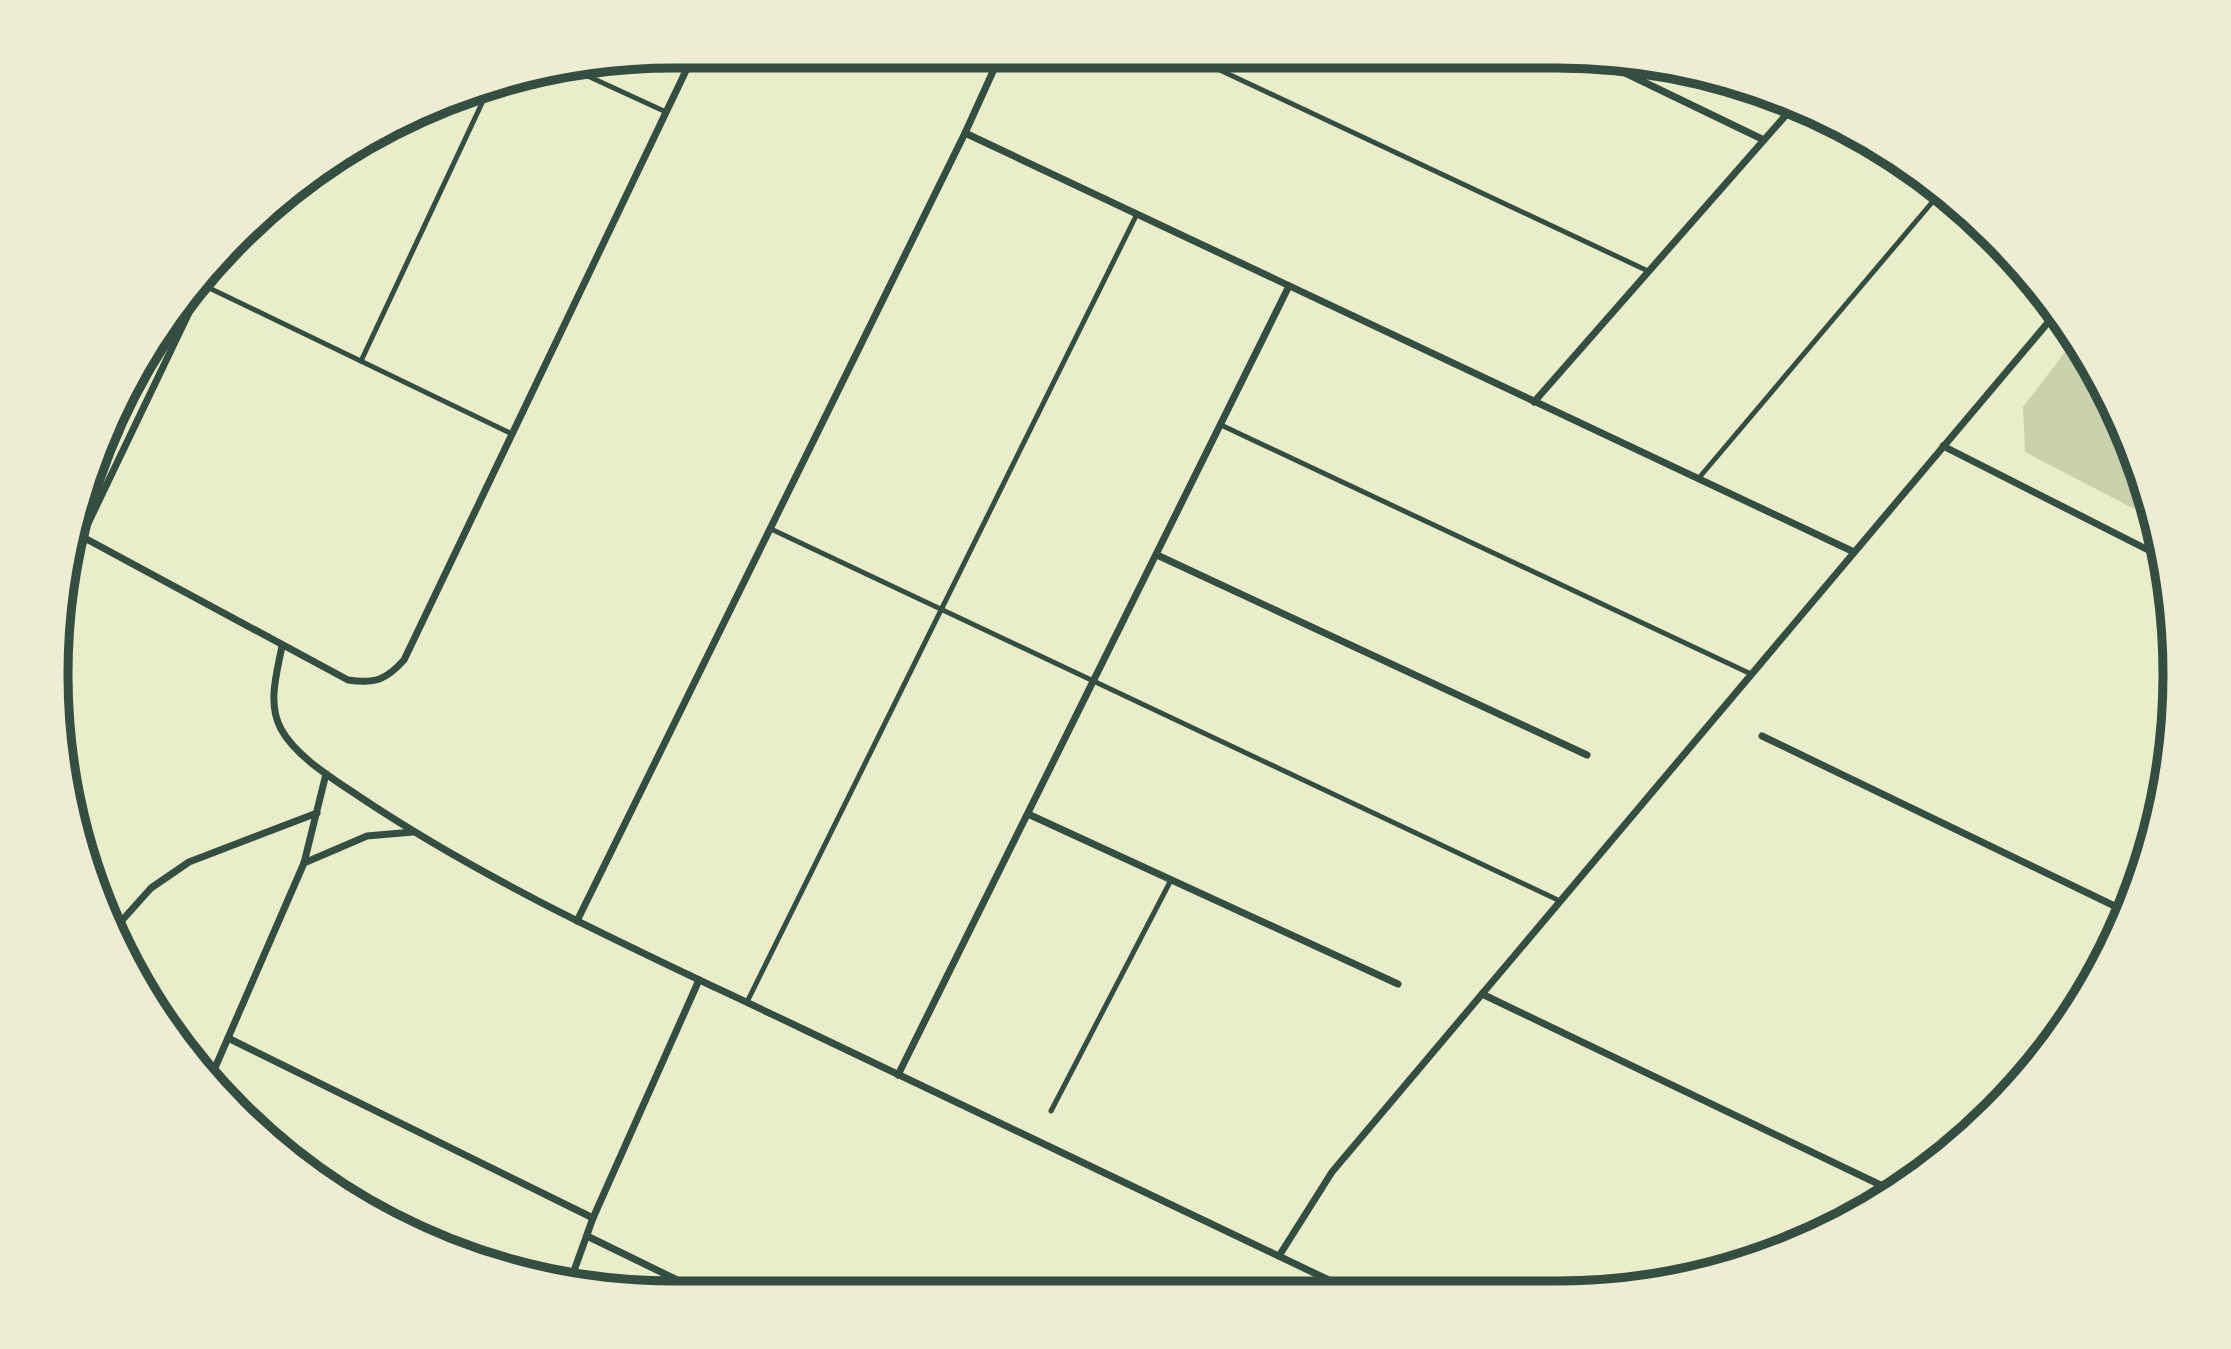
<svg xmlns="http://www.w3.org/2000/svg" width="2231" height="1349" font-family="'Public Sans',sans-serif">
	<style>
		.green { fill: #cad2ad }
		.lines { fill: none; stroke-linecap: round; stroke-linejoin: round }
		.service { stroke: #344e41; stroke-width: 5 }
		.minor { stroke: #344e41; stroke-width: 7 }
		.rim { fill: none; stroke: #344e41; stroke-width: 9 }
	</style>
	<rect width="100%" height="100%" fill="#e9edc9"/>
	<path class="green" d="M2075,339l53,99 24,80 -127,-66 -2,-45z"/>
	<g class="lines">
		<g class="service">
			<path d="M1192,57l456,214"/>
			<path d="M579,72l87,40"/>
			<path d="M203,285l309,149"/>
			<path d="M361,361l129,-275"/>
			<path d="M1221,425l530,249"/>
			<path d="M1698,479l242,-286"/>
			<path d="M771,529l789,372"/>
			<path d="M747,1002l390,-788"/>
			<path d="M1051,1111l120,-231"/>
		</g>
		<g class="minor">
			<path d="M1592,57l172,83"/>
			<path d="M965,133l889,419"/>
			<path d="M1534,402l259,-295"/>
			<path d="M1943,446l221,112"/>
			<path d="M79,535l269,145c27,4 38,0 56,-20l289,-604"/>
			<path d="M82,536l126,-263"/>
			<path d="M1157,555l430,200"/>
			<path d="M282,646c-5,27 -15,57 -1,83 15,28 54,51 79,68 139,93 295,161 445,233 183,87 366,175 549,262"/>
			<path d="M1762,736l365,176"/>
			<path d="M1028,814l370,170"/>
			<path d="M304,863l63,-27 46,-4"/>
			<path d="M577,921l388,-788 35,-77"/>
			<path d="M117,926l34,-38 38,-26 128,-49"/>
			<path d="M1482,994l411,197"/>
			<path d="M228,1038l365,180"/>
			<path d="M898,1075l391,-789"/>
			<path d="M211,1077l93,-214 22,-89"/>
			<path d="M587,1236l115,56"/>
			<path d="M1279,1256l53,-84 724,-859"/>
			<path d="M571,1279l22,-61 106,-238"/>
		</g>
	</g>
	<path d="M0 0H2231V1349H0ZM674 68H1557A606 606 0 0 1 2163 674V675A606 606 0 0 1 1557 1281H674A606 606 0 0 1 68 675V674A606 606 0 0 1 674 68Z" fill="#eeecd3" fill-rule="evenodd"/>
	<path class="rim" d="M674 68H1557A606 606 0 0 1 2163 674V675A606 606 0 0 1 1557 1281H674A606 606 0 0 1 68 675V674A606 606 0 0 1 674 68Z"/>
</svg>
